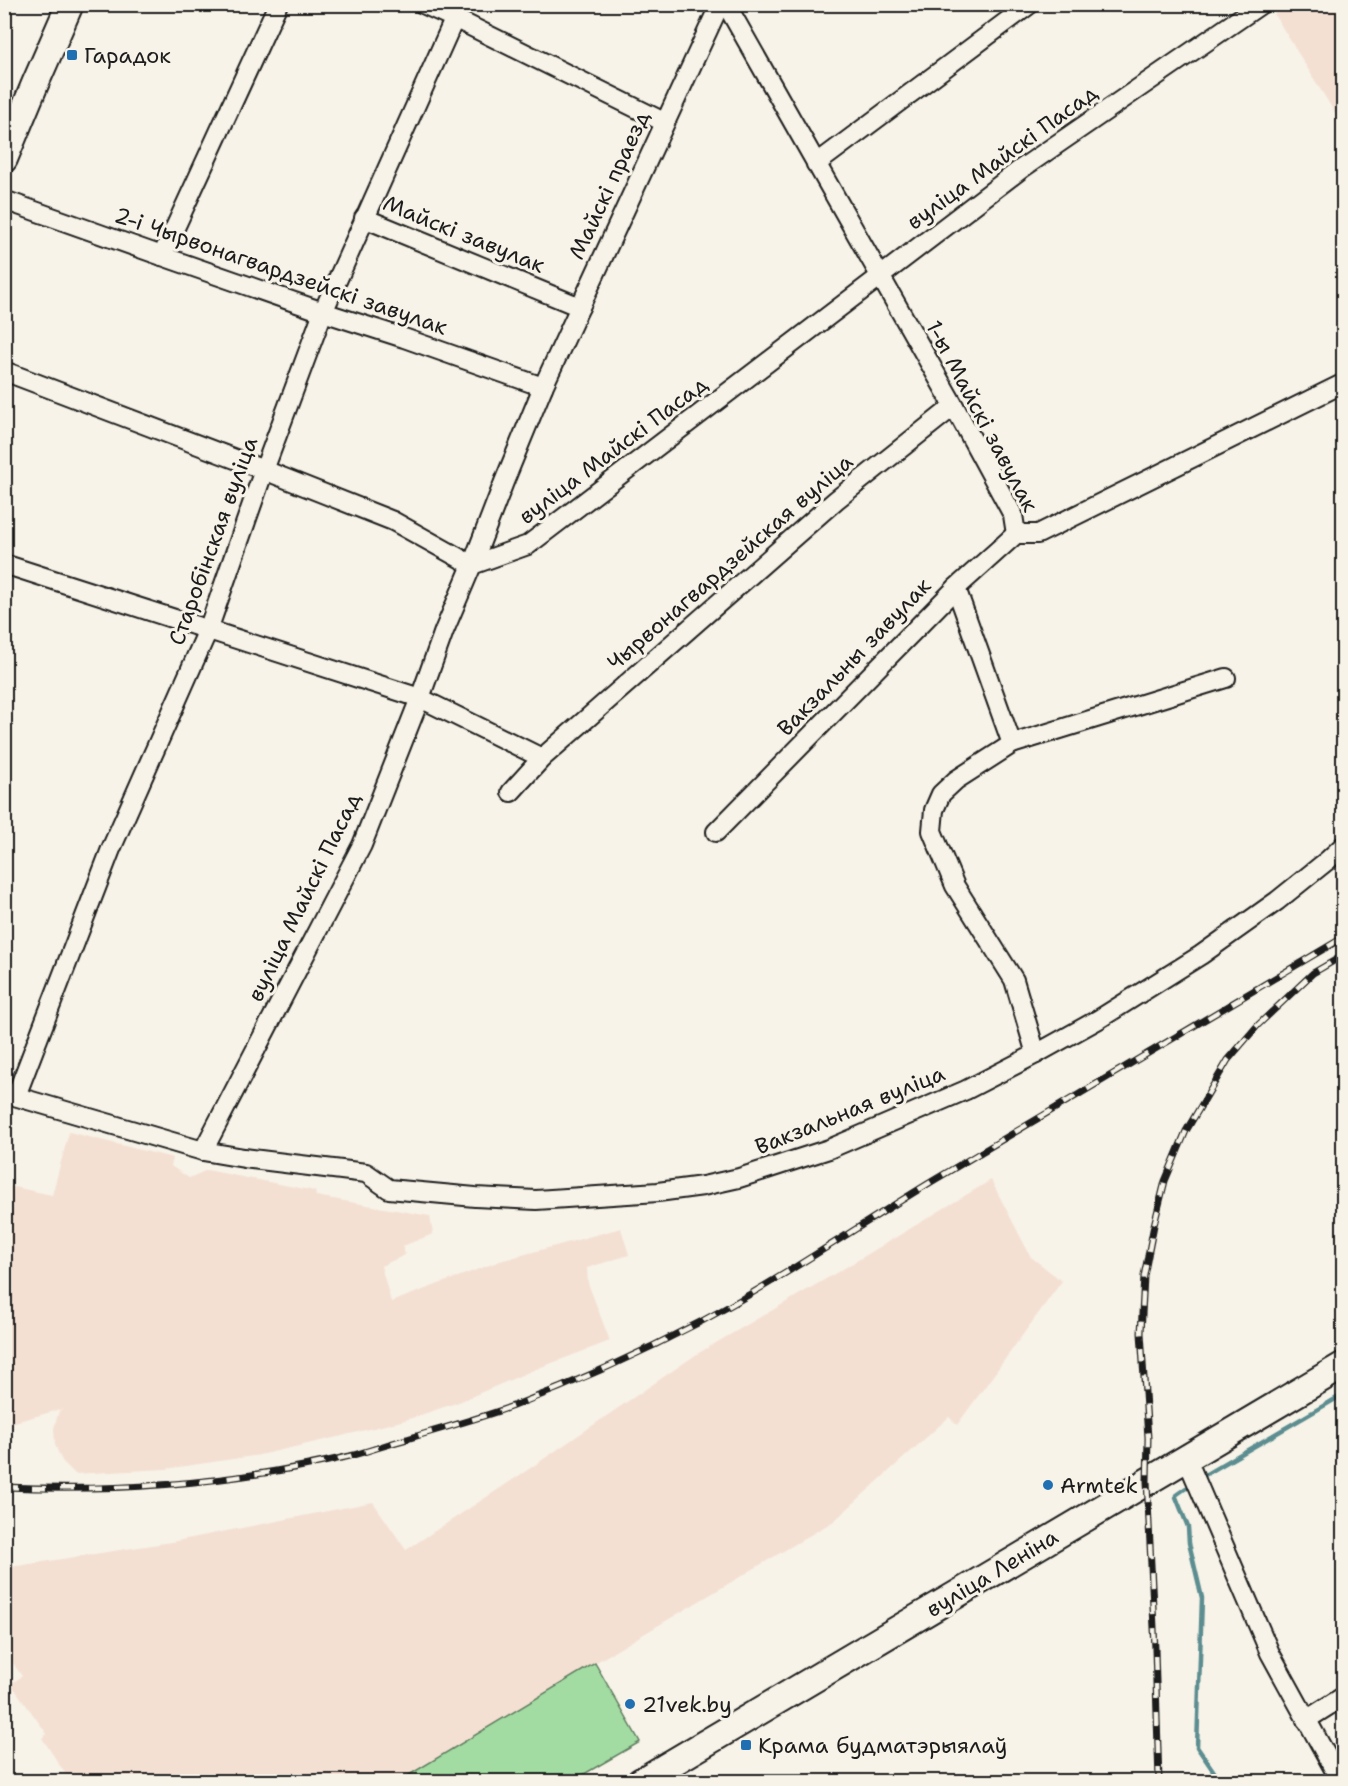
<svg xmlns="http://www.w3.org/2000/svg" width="1348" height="1786" font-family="'Shantell Sans',sans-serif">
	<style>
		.built { fill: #f4e0d3 }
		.green { fill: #a2dca2; stroke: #5f7c5f; stroke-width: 1.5 }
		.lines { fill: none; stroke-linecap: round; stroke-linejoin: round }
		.stream { stroke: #5c8d90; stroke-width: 4.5 }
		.minor-casing { stroke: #1c1c1c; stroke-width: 22 }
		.secondary-casing { stroke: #1c1c1c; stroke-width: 30 }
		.minor { stroke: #f7f3e8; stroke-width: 18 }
		.secondary { stroke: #f7f3e8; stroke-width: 26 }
		.rail-casing { stroke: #1c1c1c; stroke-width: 7 }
		.rail { stroke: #f7f3e8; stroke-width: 4.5; stroke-dasharray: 14; stroke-linecap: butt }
		.poi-dot { fill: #1f6fb2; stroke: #f7f3e8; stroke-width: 2 }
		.labels { text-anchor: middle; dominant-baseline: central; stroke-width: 6; stroke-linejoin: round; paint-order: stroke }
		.poi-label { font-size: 22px; fill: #1c1c1c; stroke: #f7f3e8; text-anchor: start }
		.street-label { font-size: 22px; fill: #1c1c1c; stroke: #f7f3e8 }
	</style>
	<rect width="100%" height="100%" fill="#f7f3e8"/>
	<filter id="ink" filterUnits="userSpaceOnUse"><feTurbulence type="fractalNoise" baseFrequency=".0167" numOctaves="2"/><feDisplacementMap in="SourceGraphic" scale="12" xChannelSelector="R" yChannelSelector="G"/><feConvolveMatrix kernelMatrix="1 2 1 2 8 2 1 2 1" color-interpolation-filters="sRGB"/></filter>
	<g filter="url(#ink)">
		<g class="built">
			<path d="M1289,5h54v121l-69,-112z"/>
			<path d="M69,1132l104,26 -2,8 18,12 18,-8 108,21 1,5 114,20 3,18 -30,12 2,9 -24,11 10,36 109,-41 121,-33 8,27 -42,13 1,15 22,58 -79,30 -72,31 -50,17 -67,17 -82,19 -94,14 -91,5 -13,-13 -7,-16 -1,-17 5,-17 3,-2 -58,16 1,-240 47,10z"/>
			<path d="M991,1180l40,77 31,24 -105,144 -8,-8 -115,104 -239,142 45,79 -68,39h-502l-28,-43 5,-4 -36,-50 11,-8 -17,-24 -1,-84 167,-26 202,-40 33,48 123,-81 168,-115 151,-88z"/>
		</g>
		<path class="green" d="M595,1663l45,79 -68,39h-173z"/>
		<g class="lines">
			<g class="stream">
				<path d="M1203,1476l141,-82"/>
				<path d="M1186,1488l-10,7v2l12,30 1,16 13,55 -5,149 24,35"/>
			</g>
			<g class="minor-casing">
				<g id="minor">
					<path d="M423,4l31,14 210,104"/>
					<path d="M726,4l228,402 59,109 3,19"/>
					<path d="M816,164l214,-160"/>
					<path d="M4,200l158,56 161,56 81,26 139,49"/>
					<path d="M364,218l216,89"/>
					<path d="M162,256l116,-252"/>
					<path d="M4,371l260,99 129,51 79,44 32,-83 39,-95 177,-383"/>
					<path d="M1016,534h22l306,-151"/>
					<path d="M4,564l416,134 122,60"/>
					<path d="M956,588l56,156 214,-66"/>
					<path d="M1012,744l-56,36 -15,14 -7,16 -2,21 23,55 59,94 22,74"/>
					<path d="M511,792l31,-34 294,-258 118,-94"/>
					<path d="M716,832l240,-244 60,-54"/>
					<path d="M4,1093l199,58 41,7 122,15 23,16 86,8 61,3 122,-8 45,-6 36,-8 90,-29 137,-59 70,-36 63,-35 102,-64 76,-54 51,-41 16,-15"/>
					<path d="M16,1096l95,-247 97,-219 56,-160 59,-158 138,-308"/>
					<path d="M203,1151l159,-306 58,-147 24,-67 28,-66 56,-20 493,-376 240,-165"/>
					<path d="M1186,1457l84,196 71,129"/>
					<path d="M1306,1720l38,-24"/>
				</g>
			</g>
			<g class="secondary-casing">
				<g id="secondary">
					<path d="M4,159l31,-75 35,-80"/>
					<path d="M640,1782l704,-417"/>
				</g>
			</g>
			<use href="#minor" class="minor"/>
			<use href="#secondary" class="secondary"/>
			<g class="rail-casing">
				<g id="rail">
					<path d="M4,1487c116,5 233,-4 346,-31 19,-5 38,-12 57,-17 35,-11 71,-20 106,-33 64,-24 128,-53 189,-85 81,-43 156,-95 234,-142 136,-81 272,-161 408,-242"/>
					<path d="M1159,1782l-4,-133 -8,-168 1,-43 -7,-105 3,-57 10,-51 11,-44 21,-50 42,-71 30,-35 55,-52 31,-18"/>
				</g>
			</g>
			<use href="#rail" class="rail"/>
		</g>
	</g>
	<g class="poi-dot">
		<rect x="66" y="49" width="12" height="12" rx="3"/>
		<circle cx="1048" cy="1485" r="6"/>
		<circle cx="630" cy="1704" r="6"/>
		<rect x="740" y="1739" width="12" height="12" rx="3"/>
	</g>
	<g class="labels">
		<g class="poi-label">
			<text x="84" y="55">Гарадок</text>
			<text x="1060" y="1485">Armtek</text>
			<text x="642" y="1704">21vek.by</text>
			<text x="758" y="1745">Крама будматэрыялаў</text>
		</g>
		<g class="street-label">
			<text transform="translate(1002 157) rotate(-36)">вуліца Майскі Пасад</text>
			<text transform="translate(609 185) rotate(-65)">Майскі праезд</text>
			<text transform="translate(464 234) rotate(22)">Майскі завулак</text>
			<text transform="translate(281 271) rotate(19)">2-і Чырвонагвардзейскі завулак</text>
			<text transform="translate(982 416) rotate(62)">1-ы Майскі завулак</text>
			<text transform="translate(613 450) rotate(-37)">вуліца Майскі Пасад</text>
			<text transform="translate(213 541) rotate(-70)">Старобінская вуліца</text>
			<text transform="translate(730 562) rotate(-41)">Чырвонагвардзейская вуліца</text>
			<text transform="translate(854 657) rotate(-46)">Вакзальны завулак</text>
			<text transform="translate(304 897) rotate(-64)">вуліца Майскі Пасад</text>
			<text transform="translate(850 1110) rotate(-22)">Вакзальная вуліца</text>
			<text transform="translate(992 1573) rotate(-31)">вуліца Леніна</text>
		</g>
	</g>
	<rect width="1348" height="1786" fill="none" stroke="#f7f3e8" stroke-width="24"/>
	<rect x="12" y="12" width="1324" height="1762" fill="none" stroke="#1c1c1c" stroke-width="2" filter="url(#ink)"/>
</svg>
